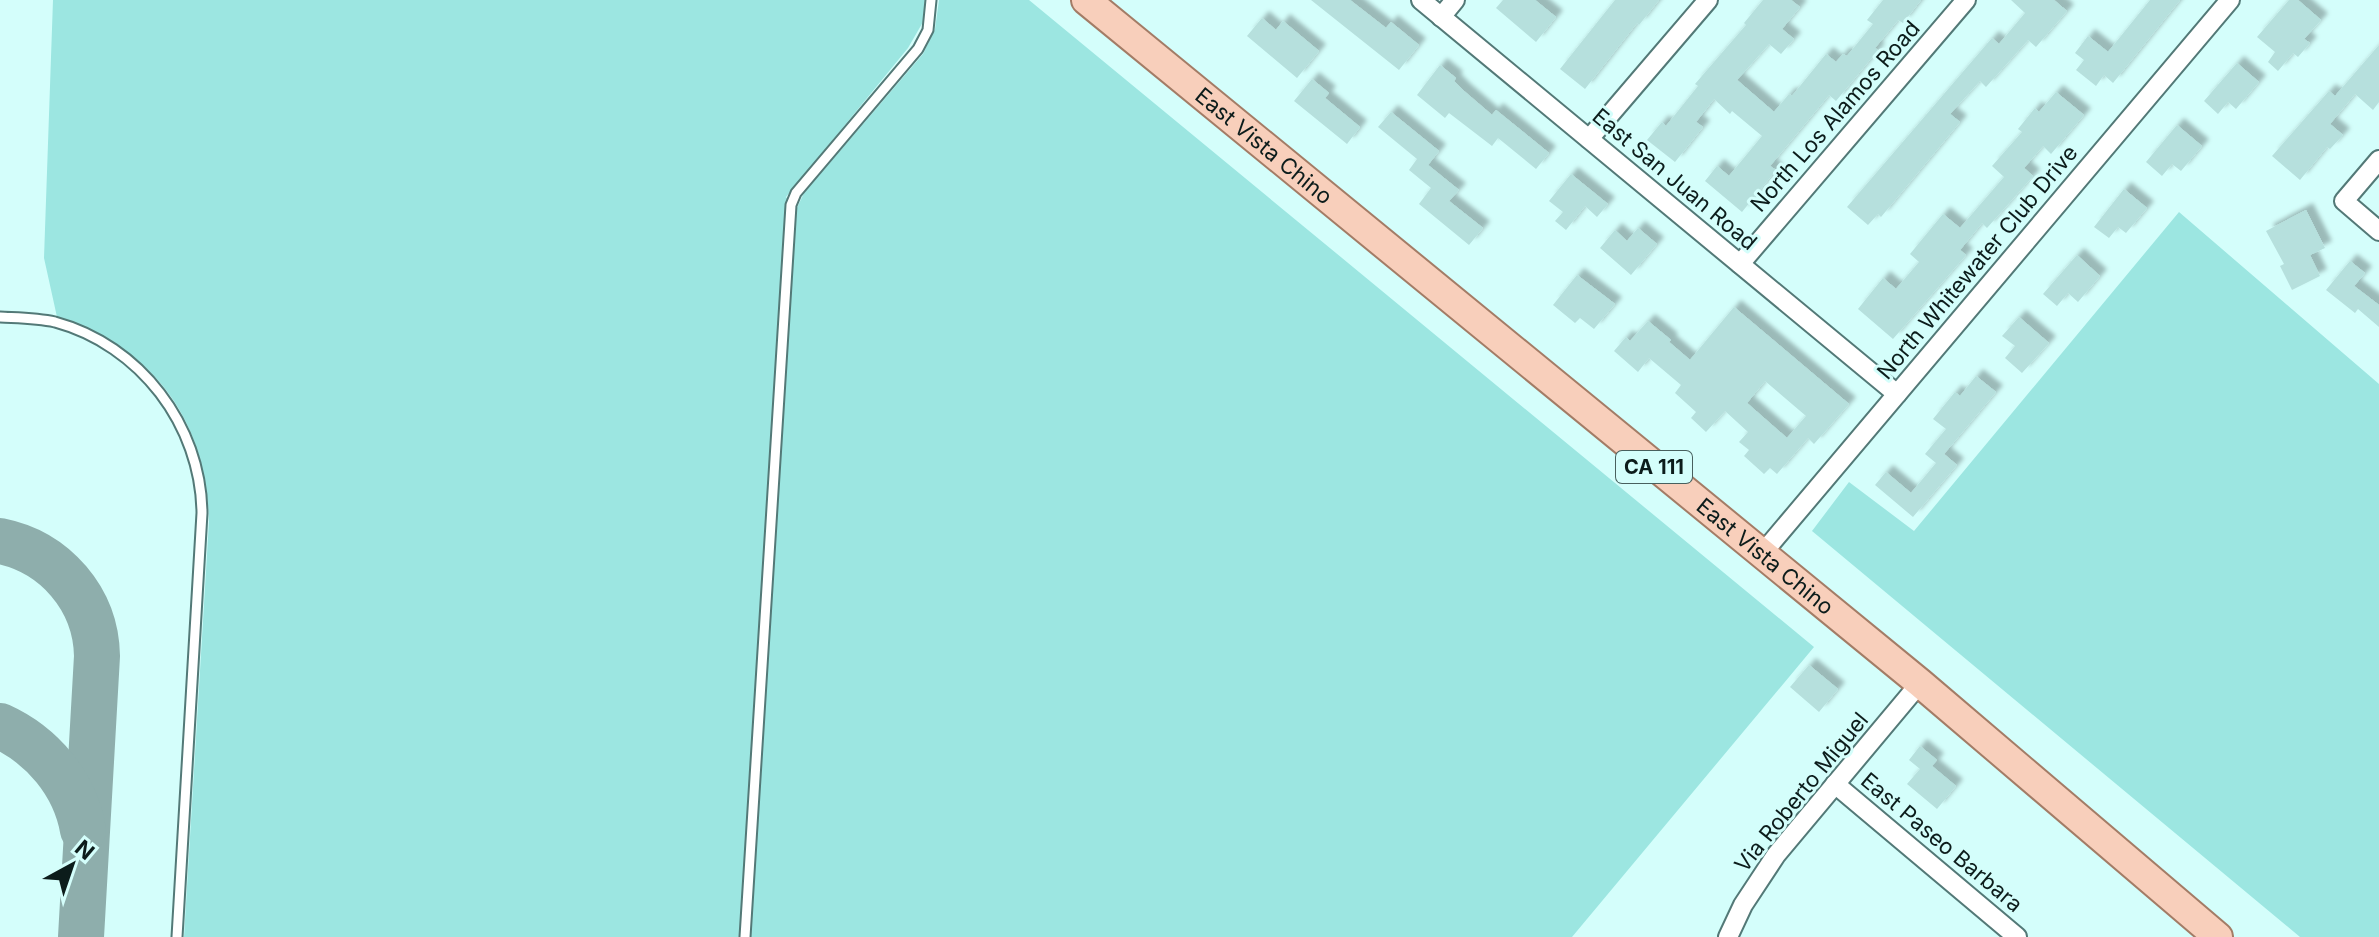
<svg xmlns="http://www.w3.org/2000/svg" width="2379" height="937" font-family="Inter,sans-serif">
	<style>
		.green { fill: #9ce6e1 }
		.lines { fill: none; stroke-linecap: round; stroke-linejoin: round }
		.taxiway { stroke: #8eaeac; stroke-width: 46 }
		.building { fill: #b6e0dd; fill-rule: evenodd; filter: url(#shadow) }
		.service-casing { stroke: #537977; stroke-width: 13 }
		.minor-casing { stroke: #537977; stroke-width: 22 }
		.primary-casing { stroke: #a37c66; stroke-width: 32 }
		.service { stroke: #fff; stroke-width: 9 }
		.minor { stroke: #fff; stroke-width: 18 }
		.primary { stroke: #f8cfbb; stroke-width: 28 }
		.labels { text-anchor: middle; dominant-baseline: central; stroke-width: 6; stroke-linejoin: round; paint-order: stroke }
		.shield { fill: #d4fefb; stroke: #48605e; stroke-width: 2 }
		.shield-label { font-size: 20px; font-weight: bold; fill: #0c1c1b }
		.street-label { font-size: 22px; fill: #0c1c1b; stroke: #d4fefb }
	</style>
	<defs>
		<filter id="shadow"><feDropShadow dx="7" dy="-7" stdDeviation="2" flood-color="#0004"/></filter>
	</defs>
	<rect width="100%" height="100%" fill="#d4fefb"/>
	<g class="green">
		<path d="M53,0h872l-2,22 -15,26 -122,149 10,13 8,-17 119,-139 12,-25 4,-29h90l785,647 -242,290h-1388l25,-416c-3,-101 -55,-173 -152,-204l-13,-59z"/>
		<path d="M2179,212l200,172v553h-79l-488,-406 37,-49 65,49z"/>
	</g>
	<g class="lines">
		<g class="taxiway">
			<path d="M0,541c55,11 96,58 97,115l-16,281"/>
			<path d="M0,726c42,19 75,58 83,104"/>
		</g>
	</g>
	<g class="building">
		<path d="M1311,0h39l36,28 5,-6 28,23 -20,25z"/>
		<path d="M1503,0h32l21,17 -20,25 -40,-34z"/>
		<path d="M1615,0h44l-20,25 -2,-2 -52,66 -25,-20z"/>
		<path d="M1763,0h28l9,7 -18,22 12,10 -13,15 -12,-10 -32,36 37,32 15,-18 3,2 34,-42 10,8 7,-8 4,2 26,-32 -6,-4 16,-20h38l-18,23 -5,-3 -23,28 3,2 -42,51 -7,-6 -59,71 6,4 -34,42 -37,-31 12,-15 12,10 33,-40 -30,-25 -2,3 -16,-15 -18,23 7,5 -28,35 -28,-22 15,-18 4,4 32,-40 -3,-2 51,-59 -2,-2z"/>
		<path d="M2011,0h43l13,11 -31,36 -8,-7 -42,47 -6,-6 -30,33 10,8 -79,95 -3,-3 -10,11 -21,-18 145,-169 7,6 26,-31z"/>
		<path d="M2150,0h30l-67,83 -9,-8 -8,11 -20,-16 8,-10 -9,-7 13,-17 20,16z"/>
		<path d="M2289,0h9l23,20 -17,19 6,4 -12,14 -5,-4 -15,18 -10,-9 7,-10 -18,-15z"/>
		<path d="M1262,18l14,12 7,-9 36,30 -22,27 -50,-42z"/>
		<path d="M2379,45v57l-6,8 -18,-16 -25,30 13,11 -13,14 -3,-2 -27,33 -28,-24 57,-65 6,5z"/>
		<path d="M2237,63l22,19 -23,27 -8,-7 -10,12 -14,-13z"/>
		<path d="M1440,65l16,13 -2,3 10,10 28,24 4,-5 53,43 -13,16 -38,-31 -6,8 -43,-33 -4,5 -28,-23z"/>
		<path d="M1312,79l17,14 -4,5 35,29 -13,17 -53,-43z"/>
		<path d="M2056,92l28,23 -33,39 -8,-8 -19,22 9,8 -46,52 -5,-5 -22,27 6,5 -73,84 -35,-30 25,-31 13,11 23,-27 -9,-8 33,-40 17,14 44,-51 -12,-11 30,-34 -4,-3 17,-21 4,4z"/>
		<path d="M1391,112l48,39 -11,14 31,25 -10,11 34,27 -14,17 -50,-41 12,-16 -22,-18 8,-11 -39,-32z"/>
		<path d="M2177,125l25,21 -21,25 -9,-7 -10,12 -16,-14z"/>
		<path d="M1571,174l37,30 -11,13 -12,-11 -19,24 -11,-9 8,-9 -14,-11z"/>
		<path d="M2124,189l23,19 -21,25 -8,-6 -9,11 -15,-11z"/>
		<path d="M2306,210l19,38 -15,7 10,21 -28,14 -12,-24 4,-2 -18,-33z"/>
		<path d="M1638,228l19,16 -26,31 -31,-27 15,-18 12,11z"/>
		<path d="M2077,255l23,21 -22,26 -10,-9 -11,13 -14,-12z"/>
		<path d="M2350,261l15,12 -11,13 25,19v22l-21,-18 -3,4 -29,-23z"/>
		<path d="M1577,275l38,29 -21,25 -14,-11 -5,5 -22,-18z"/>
		<path d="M1734,307l115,97 -35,40 -6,-6 -31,36 -7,-6 -6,6 -20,-18 5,-6 -10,-8 9,-10 -23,-21 -19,21 -15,-14 5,-6 -21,-19 6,-8 -32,-27 -11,14 -24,-21 12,-14 4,4 18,-20 23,19 -2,2 21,18zM1765,381l41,35 -19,22 -40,-35z"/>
		<path d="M2019,317l30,26 -27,30 -17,-15 10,-12 -13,-10z"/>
		<path d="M1976,376l20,16 -52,62 13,11 -44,52 -38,-32 11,-13 25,21 25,-30 -11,-9 21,-25 -13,-10 22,-27 5,4z"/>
		<path d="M1809,665l29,24 -19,23 -29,-25z"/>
		<path d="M1920,746l17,14 -5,6 24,20 -19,23 -30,-25 13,-15 -11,-9z"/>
	</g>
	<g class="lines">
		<g class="service-casing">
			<g id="service">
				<path d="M0,317c18,1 37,1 55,5 85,23 146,103 147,191l-25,424"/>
				<path d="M745,937l46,-732 5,-12 122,-144 10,-19 3,-30"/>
			</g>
		</g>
		<g class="minor-casing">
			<g id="minor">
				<path d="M1421,0l476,394"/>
				<path d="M1441,17l14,-17"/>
				<path d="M1589,139l119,-139"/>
				<path d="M2379,160l-35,41 35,30"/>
				<path d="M1740,264l226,-264"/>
				<path d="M1761,555l469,-555"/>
				<path d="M1835,784l182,153"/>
				<path d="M1728,937l15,-32 33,-50 144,-172"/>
			</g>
		</g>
		<g class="primary-casing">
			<g id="primary">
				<path id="s1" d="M1086,0l834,683 298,254"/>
			</g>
		</g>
		<use href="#service" class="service"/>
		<use href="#minor" class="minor"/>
		<use href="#primary" class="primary"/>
	</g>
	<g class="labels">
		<rect class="shield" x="1616" y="451" width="76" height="32" rx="6"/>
		<g class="shield-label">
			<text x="1654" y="467">CA 111</text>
		</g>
		<g class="street-label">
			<text transform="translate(1835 116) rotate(-49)">North Los Alamos Road</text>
			<text stroke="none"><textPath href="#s1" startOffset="230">East Vista Chino</textPath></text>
			<text transform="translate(1675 179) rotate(40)">East San Juan Road</text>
			<text transform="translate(1977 262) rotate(-50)">North Whitewater Club Drive</text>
			<text stroke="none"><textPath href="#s1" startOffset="878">East Vista Chino</textPath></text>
			<text transform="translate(1801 792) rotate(-51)">Via Roberto Miguel</text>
			<text transform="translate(1942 842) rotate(40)">East Paseo Barbara</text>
		</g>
	</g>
	<g transform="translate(72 865) rotate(40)" stroke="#d4fefb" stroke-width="6" paint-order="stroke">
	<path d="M0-6L14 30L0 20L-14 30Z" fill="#0c1c1b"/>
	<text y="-12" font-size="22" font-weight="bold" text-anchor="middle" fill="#0c1c1b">N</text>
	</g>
</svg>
